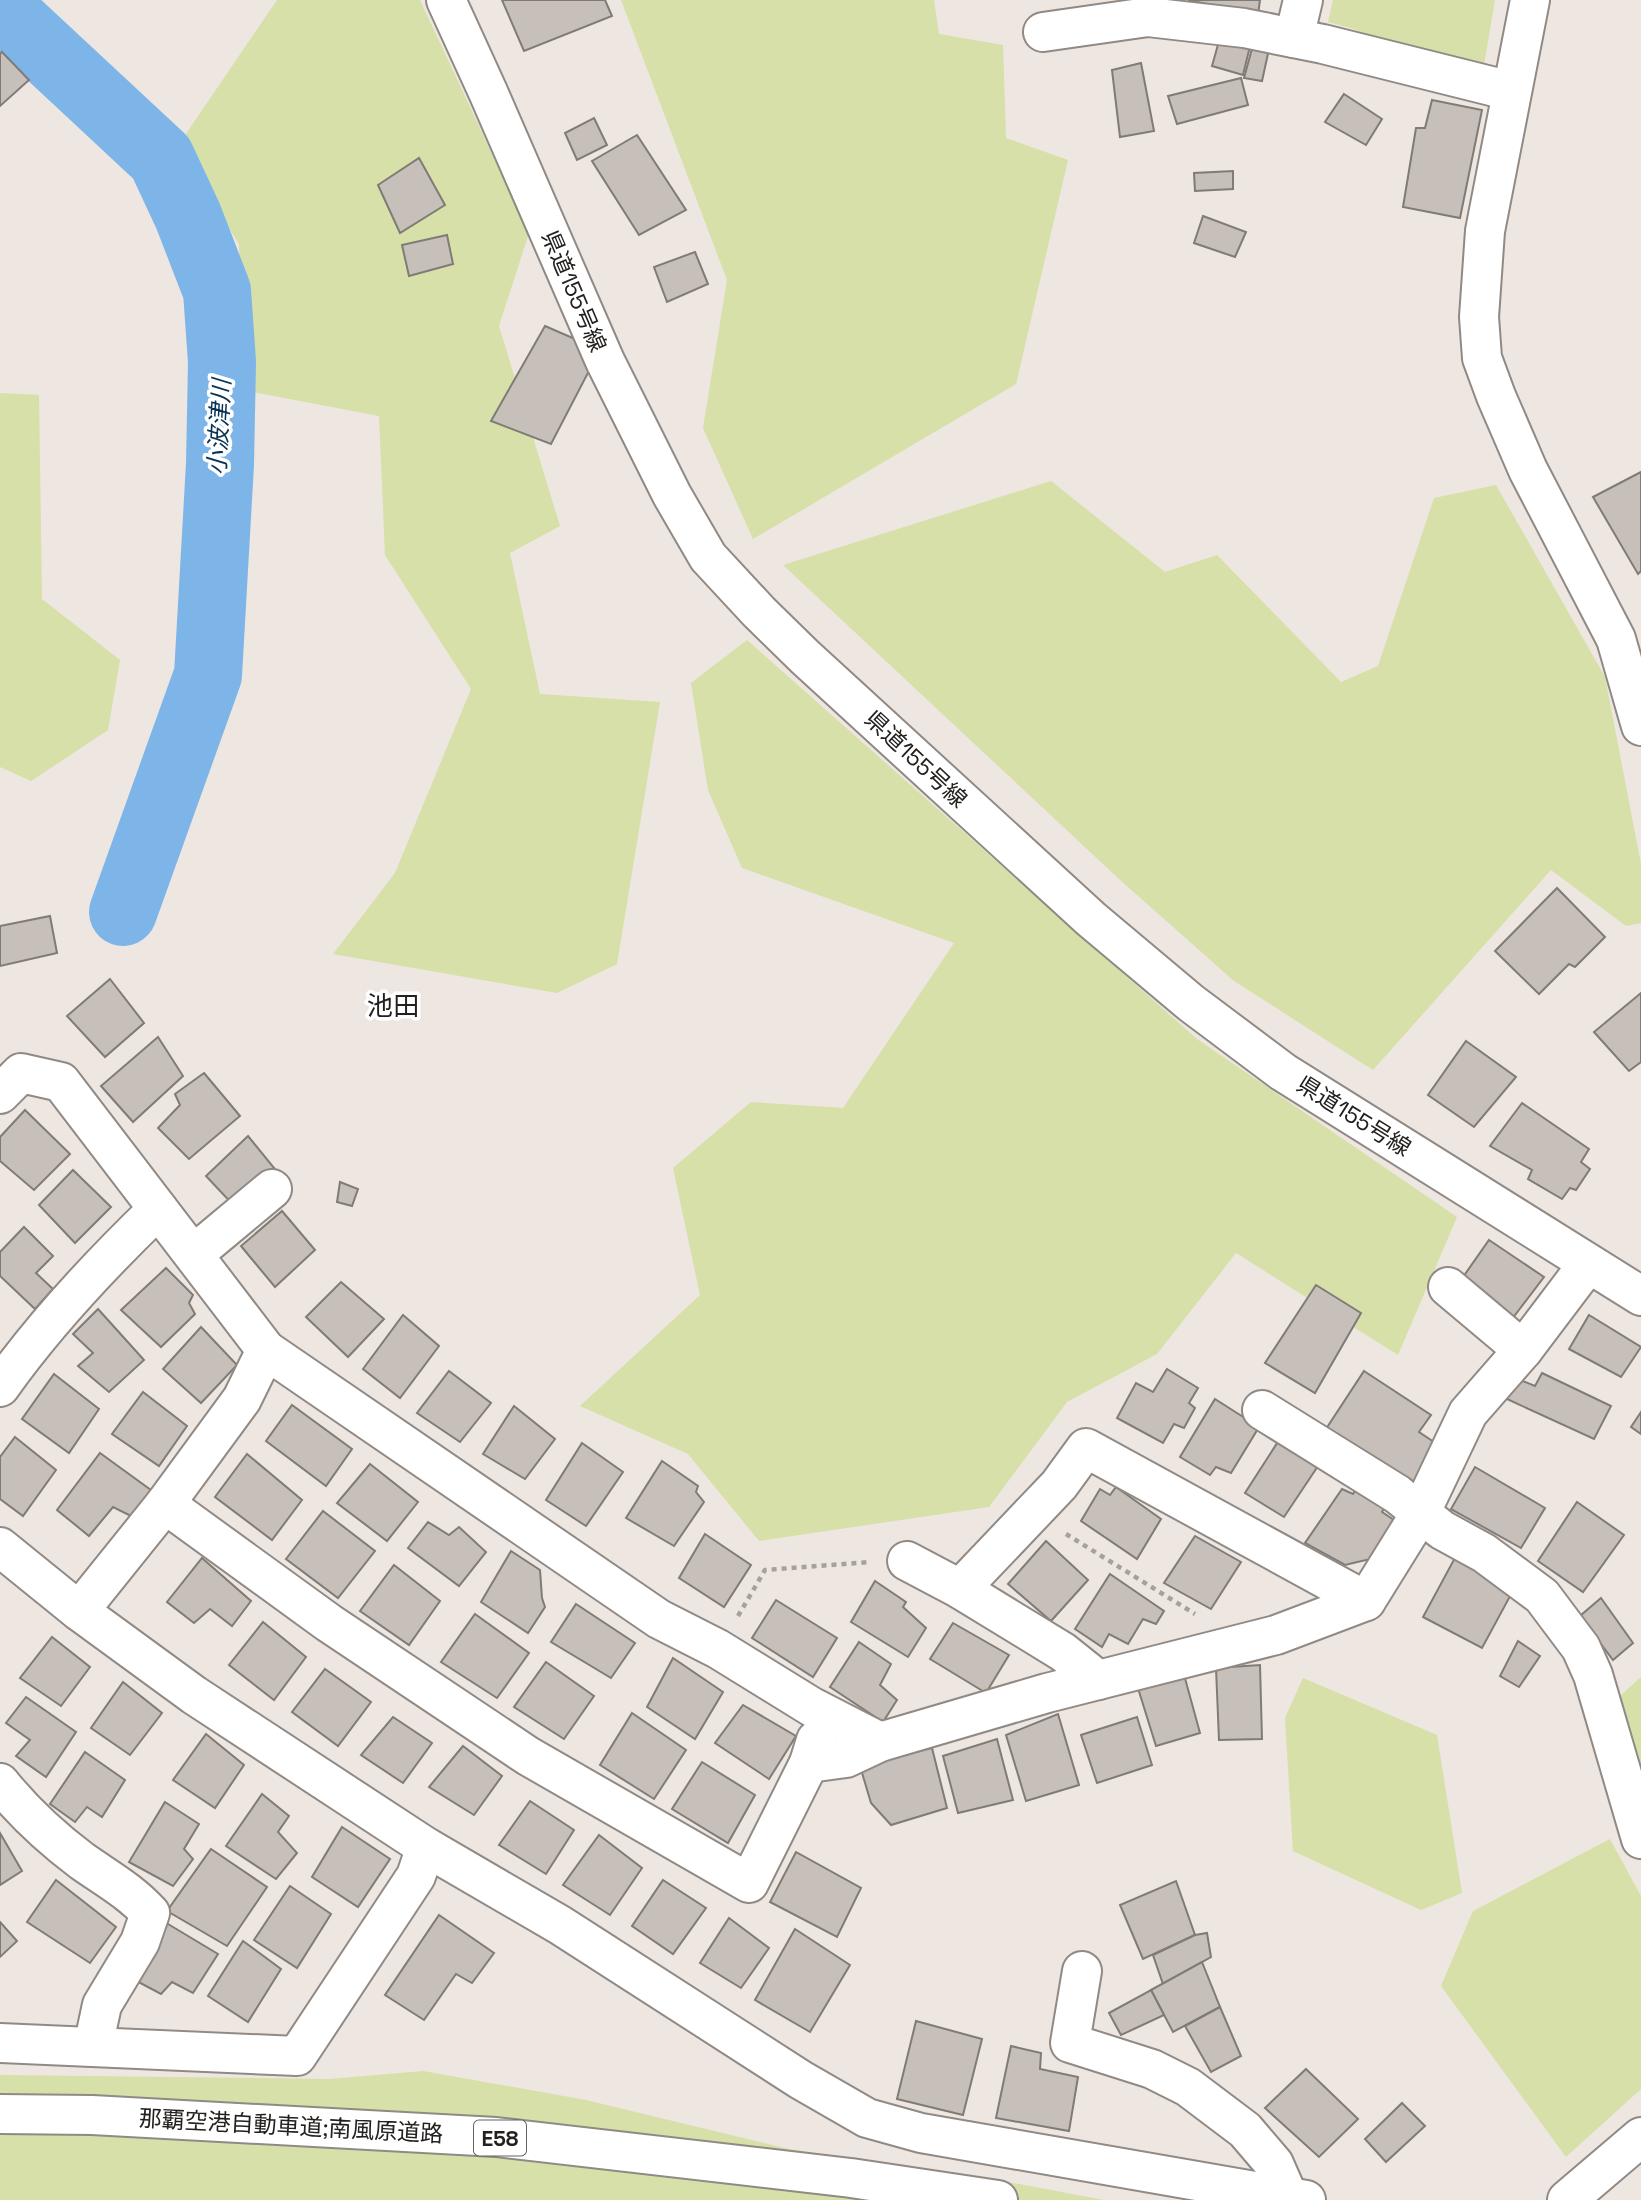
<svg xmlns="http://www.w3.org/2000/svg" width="1641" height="2200" font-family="'Space Grotesk','Noto Sans JP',sans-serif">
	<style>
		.green { fill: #d6e0a8 }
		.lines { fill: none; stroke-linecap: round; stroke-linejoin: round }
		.river { stroke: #7eb5e9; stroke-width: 68 }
		.building { fill: #c7c0ba; stroke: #817b75; stroke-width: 2 }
		.minor-casing { stroke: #908984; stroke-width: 42 }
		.major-casing { stroke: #908984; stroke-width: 42 }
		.highway-casing { stroke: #908984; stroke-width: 42 }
		.path { stroke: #a7a19c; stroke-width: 4.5; stroke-dasharray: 5 5; stroke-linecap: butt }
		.minor { stroke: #fff; stroke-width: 38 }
		.major { stroke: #fff; stroke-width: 38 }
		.highway { stroke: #fff; stroke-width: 38 }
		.labels { text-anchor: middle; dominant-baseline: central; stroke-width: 7; stroke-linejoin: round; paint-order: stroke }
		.shield { fill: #fff; stroke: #656362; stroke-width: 2 }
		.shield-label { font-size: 21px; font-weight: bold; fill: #23201e }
		.street-label { font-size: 23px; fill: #23201e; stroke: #fff }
		.water-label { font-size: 24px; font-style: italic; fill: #093355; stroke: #fff }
		.quarter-label { font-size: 26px; fill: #23201e; stroke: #fff }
	</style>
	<rect width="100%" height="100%" fill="#eee6e0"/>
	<g class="green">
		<path d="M277,0h143l109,233 -30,93 61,200 -50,27 30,141 120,8 -43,262 -60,29 -224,-39 62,-81 76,-184 -86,-134 -6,-139 -137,-26 -3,-146 -62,-97z"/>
		<path d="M621,0h313l5,34 64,11 3,93 62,22 -52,224 -263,155 -50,-111 24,-148z"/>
		<path d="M1333,0h162l-11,65 -93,-21 -40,-16 -23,-6z"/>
		<path d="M0,393l39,2 3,204 78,61 -12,70 -77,51 -31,-14z"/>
		<path d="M1051,481l114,91 52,-17 124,127 37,-16 56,-168 62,-13 109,192 36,187v59l-15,3 -75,-56 -178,200 -139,-89 -115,-102 -336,-314z"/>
		<path d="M747,640l450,399 260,178 -59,138 -162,-102 -79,101 -90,48 -78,105 -230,34 -71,-87 -108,-48 120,-111 -27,-127 78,-66 92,6 111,-165 -212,-75 -34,-78 -17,-107z"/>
		<path d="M1641,1677v106l-21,-87z"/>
		<path d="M1303,1678l134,57 25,158 -41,17 -128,-59 -8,-133z"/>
		<path d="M1610,1839l31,57v193l-75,68 -125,-171 32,-75z"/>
		<path d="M423,2071l163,29 203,49 230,35 85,16h-1104v-125l330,4z"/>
	</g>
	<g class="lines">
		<path class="river" d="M0,8l161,150 27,58 29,75 5,71 -2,102 -12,211 -85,237"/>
	</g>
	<g class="building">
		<path d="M502,0h103l7,16 -88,35z"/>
		<path d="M1188,0h72l-2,15z"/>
		<path d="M1221,34l30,8 -8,33 -31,-9z"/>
		<path d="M1253,45l16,4 -7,32 -18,-3z"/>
		<path d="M2,52l27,28 -29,26v-52z"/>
		<path d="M1141,63l13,68 -34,6 -8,-67z"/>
		<path d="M1241,78l7,27 -71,19 -9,-28z"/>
		<path d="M1344,94l38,25 -16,26 -41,-23z"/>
		<path d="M1432,100l50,10 -22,108 -57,-11 13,-79h9z"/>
		<path d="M594,118l13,27 -30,15 -12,-27z"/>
		<path d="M637,135l49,75 -47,25 -47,-74z"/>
		<path d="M419,158l26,47 -45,28 -22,-48z"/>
		<path d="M1233,171v18l-38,2 -1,-18z"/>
		<path d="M1203,216l43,16 -11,25 -41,-14z"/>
		<path d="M447,235l6,29 -44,12 -7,-31z"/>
		<path d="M695,252l13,32 -41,18 -13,-35z"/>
		<path d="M545,326l37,16 8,27 -39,75 -60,-23z"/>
		<path d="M1641,472v99l-3,3 -45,-77z"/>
		<path d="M1557,888l48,49 -30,30 -6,-3 -30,30 -44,-43z"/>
		<path d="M50,916l7,37 -57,13v-40z"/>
		<path d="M110,979l34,44 -39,34 -38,-41z"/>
		<path d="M1641,993v69l-12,9 -35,-39z"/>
		<path d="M158,1037l25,39 -50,46 -32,-36z"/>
		<path d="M1466,1041l50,36 -42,50 -46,-32z"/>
		<path d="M204,1073l36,43 -51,43 -31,-31 22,-23 -5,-11z"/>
		<path d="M1522,1103l67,46 -8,13 9,7 -14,21 -6,-2 -8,11 -34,-20 4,-9 -42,-24z"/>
		<path d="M25,1110l45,44 -36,36 -34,-29v-24z"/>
		<path d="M248,1136l31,38 -43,34 -30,-32z"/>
		<path d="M73,1170l38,37 -36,36 -36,-38z"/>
		<path d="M340,1182l18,7 -6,17 -15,-4z"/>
		<path d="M282,1211l33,39 -40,37 -34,-41z"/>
		<path d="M24,1227l29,29 -17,17 17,16 -18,20 -35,-33v-24z"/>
		<path d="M1489,1240l55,37 -35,46 -53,-36z"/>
		<path d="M166,1268l27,27 -4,8 6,11 -34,33 -40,-37z"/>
		<path d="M341,1282l43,37 -36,38 -42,-40z"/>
		<path d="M1316,1285l45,28 -46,80 -50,-30z"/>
		<path d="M98,1309l46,51 -35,32 -31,-26 15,-13 -20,-19z"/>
		<path d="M403,1315l36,31 -39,52 -37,-29z"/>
		<path d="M1589,1315l52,32 -20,30 -52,-28z"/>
		<path d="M201,1327l36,38 -36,38 -38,-34z"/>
		<path d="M1167,1369l31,19 -9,15 6,5 -11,20 -10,-4 -11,19 -46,-25 19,-35 17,9z"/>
		<path d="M449,1371l42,32 -31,39 -43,-29z"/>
		<path d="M1364,1371l67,44 -12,17 18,12 -24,41 -87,-56z"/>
		<path d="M1542,1373l69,33 -17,33 -87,-40 11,-20 17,7z"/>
		<path d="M54,1374l45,35 -30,44 -47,-34z"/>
		<path d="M143,1392l44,34 -28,40 -47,-32z"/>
		<path d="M1215,1399l44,28 -28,46 -15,-6 -6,8 -30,-18z"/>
		<path d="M292,1405l60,44 -26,37 -60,-45z"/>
		<path d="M514,1406l41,33 -30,40 -42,-25z"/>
		<path d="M1641,1412v22l-10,-7z"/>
		<path d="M15,1437l41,33 -33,46 -23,-17v-42z"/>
		<path d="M1281,1437l39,26 -36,54 -39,-24z"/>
		<path d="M582,1443l41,29 -37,54 -40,-26z"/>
		<path d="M100,1453l55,40 -18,26 -24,-12 -24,29 -32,-26z"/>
		<path d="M247,1454l55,46 -30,40 -57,-43z"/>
		<path d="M662,1461l36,25 -2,6 8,10 -30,44 -48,-28z"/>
		<path d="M370,1464l48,38 -31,39 -50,-38z"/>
		<path d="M1475,1467l70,41 -24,40 -70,-39z"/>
		<path d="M1359,1484l29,17 -6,11 15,10 -18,35 -34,8 -40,-22 37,-54 11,5z"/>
		<path d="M1116,1487l45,32 -24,40 -56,-38 19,-32 10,6z"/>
		<path d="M1577,1502l47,33 -41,57 -45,-31z"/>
		<path d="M323,1511l52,40 -37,47 -52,-39z"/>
		<path d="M428,1522l21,13 10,-8 27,25 -27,34 -51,-38z"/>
		<path d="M705,1534l46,31 -27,42 -45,-29z"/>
		<path d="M1195,1536l46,26 -30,47 -47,-26z"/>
		<path d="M1046,1541l42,39 -37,41 -43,-37z"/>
		<path d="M511,1551l29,19 2,28 3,9 -17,26 -47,-31z"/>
		<path d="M1457,1554l58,33 -33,61 -59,-31z"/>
		<path d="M202,1558l49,43 -19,25 -22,-17 -16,14 -27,-21z"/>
		<path d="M394,1565l46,36 -31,44 -49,-34z"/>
		<path d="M1110,1574l54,37 -8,13 -13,-5 -15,25 -19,-10 -7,13 -27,-18z"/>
		<path d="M875,1581l31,21 -3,5 23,21 -18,29 -57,-35z"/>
		<path d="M1601,1598l32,45 -20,17 -33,-44z"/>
		<path d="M776,1600l61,38 -24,39 -61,-39z"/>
		<path d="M576,1604l59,39 -24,35 -60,-36z"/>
		<path d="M475,1614l54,39 -32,45 -56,-36z"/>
		<path d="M263,1622l43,35 -32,43 -45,-35z"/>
		<path d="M953,1623l56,32 -23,38 -56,-34z"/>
		<path d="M52,1637l38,30 -29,39 -41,-28z"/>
		<path d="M1518,1641l22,15 -21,31 -19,-11z"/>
		<path d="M859,1642l32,22 -11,21 17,15 -14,22 -53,-35z"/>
		<path d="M673,1658l50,34 -28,47 -48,-32z"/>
		<path d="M546,1662l48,34 -30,43 -50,-32z"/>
		<path d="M1260,1665l2,74 -43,1 -3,-72z"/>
		<path d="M325,1669l46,33 -33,44 -46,-34z"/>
		<path d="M1183,1671l17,62 -44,13 -19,-61z"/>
		<path d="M123,1682l39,31 -32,42 -39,-27z"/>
		<path d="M26,1697l50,35 -30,45 -30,-21 14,-16 -24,-17z"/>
		<path d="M743,1705l53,31 -27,43 -54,-36z"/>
		<path d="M632,1713l54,37 -32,49 -54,-34z"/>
		<path d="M1058,1714l21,71 -53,16 -20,-66z"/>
		<path d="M393,1717l39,26 -29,40 -42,-28z"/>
		<path d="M1137,1717l15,48 -55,18 -16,-48z"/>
		<path d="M206,1734l38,31 -29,43 -42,-28z"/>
		<path d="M997,1739l16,61 -55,13 -15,-57z"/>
		<path d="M463,1746l39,30 -28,39 -45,-28z"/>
		<path d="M932,1748l15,60 -56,17 -20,-22 -11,-37z"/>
		<path d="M85,1752l40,28 -23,37 -15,-10 -12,15 -25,-18z"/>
		<path d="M702,1762l53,33 -27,48 -56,-34z"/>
		<path d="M262,1794l27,22 -11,16 19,21 -21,26 -50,-33z"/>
		<path d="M530,1801l44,29 -28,44 -47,-29z"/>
		<path d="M165,1802l34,22 -15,25 9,10 -20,27 -44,-24z"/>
		<path d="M342,1827l48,32 -32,48 -46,-30z"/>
		<path d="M0,1833l22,38 -22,14z"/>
		<path d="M599,1835l43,33 -32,47 -47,-30z"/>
		<path d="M211,1849l56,38 -40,59 -60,-35z"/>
		<path d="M796,1852l65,36 -24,49 -67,-35z"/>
		<path d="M56,1880l60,47 -26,36 -63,-41z"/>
		<path d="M663,1880l43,28 -33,46 -41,-28z"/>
		<path d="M1176,1881l19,54 -52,24 -23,-54z"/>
		<path d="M290,1886l41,28 -34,54 -43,-28z"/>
		<path d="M439,1915l55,38 -22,30 -16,-9 -32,46 -39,-25z"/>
		<path d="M729,1918l40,30 -28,40 -41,-25z"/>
		<path d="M163,1921l55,33 -25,39 -21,-11 -11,12 -30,-16z"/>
		<path d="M0,1922l17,19 -17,16z"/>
		<path d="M795,1929l55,36 -40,67 -55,-32z"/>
		<path d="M1207,1933l4,24 -48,27 -10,-29 42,-20z"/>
		<path d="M243,1941l38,28 -33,53 -40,-26z"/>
		<path d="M1202,1962l18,45 -47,25 -22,-42z"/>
		<path d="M1151,1990l13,25 -43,20 -12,-22z"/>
		<path d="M1220,2007l21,49 -30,16 -26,-46z"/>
		<path d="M916,2021l66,18 -19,76 -66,-16z"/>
		<path d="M1011,2046l30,7 -1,16 38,8 -9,54 -73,-13z"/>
		<path d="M1306,2069l52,50 -39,38 -54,-49z"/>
		<path d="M1402,2103l23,23 -39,36 -21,-23z"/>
	</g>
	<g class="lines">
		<g class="minor-casing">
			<g id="minor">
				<path d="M1530,0l-45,231 -6,86 3,41 14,38 32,74 88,169 25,87"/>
				<path d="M1043,32l105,-15 96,11 79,16 188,47"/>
				<path d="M1294,38l9,-38"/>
				<path d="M0,1094l21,-21 40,9 205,268 393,269 59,30 94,58 68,35"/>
				<path d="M194,1254l78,-65"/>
				<path d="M1448,1287l75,63"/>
				<path d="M0,1387c46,-65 101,-123 158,-178"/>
				<path d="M1262,1410l135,84 45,36 42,23 58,43 39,52 12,27 48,164"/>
				<path d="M165,1504l164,119 199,133 221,127 60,-120 7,-23"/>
				<path d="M0,1547l79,64 115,84 232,152 134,78 241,155 66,38 54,15 385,67"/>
				<path d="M907,1561l53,28"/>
				<path d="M79,1611l86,-107 77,-105 24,-49"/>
				<path d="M1098,1680l-35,-28 -103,-63 99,-104 27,-37 280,153"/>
				<path d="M809,1763l37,-5 34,-16 167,-49 229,-58 90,-34 54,-87 48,-101 55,-63 65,-86"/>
				<path d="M0,1783c25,31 50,54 82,78 24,17 48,30 68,52l-10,29 -38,63 -9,42"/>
				<path d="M1082,1971l-12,72 82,26 36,18 57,43 29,34 14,32"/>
				<path d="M0,2043l297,13 119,-180 10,-29"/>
			</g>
		</g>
		<g class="major-casing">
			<g id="major">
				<path d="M446,0l42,92 117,269 67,134 36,62 51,55 46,45 286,262 100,84 92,69 358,224"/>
				<path d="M1567,2200l74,-63"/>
			</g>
		</g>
		<g class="highway-casing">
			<path id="highway" d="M0,2114l92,1 404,22 355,41 147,22"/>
		</g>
		<g class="path">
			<path d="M1066,1534l129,80"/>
			<path d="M738,1616l27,-46 106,-8"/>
		</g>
		<use href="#minor" class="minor"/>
		<use href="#major" class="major"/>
		<use href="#highway" class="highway"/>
	</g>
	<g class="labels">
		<rect class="shield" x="474" y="2120.5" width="52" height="35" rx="5"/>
		<g class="shield-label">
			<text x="500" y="2138">E58</text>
		</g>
		<g class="street-label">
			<text transform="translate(574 291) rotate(67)">県道155号線</text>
			<text transform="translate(916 759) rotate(43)">県道155号線</text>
			<text transform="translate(1354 1116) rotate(32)">県道155号線</text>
			<text transform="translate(291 2126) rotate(3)">那覇空港自動車道;南風原道路</text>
		</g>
		<g class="water-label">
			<text transform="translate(219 427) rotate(-87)">小波津川</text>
		</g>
		<g class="quarter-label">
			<text x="393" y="1006">池田</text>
		</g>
	</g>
</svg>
